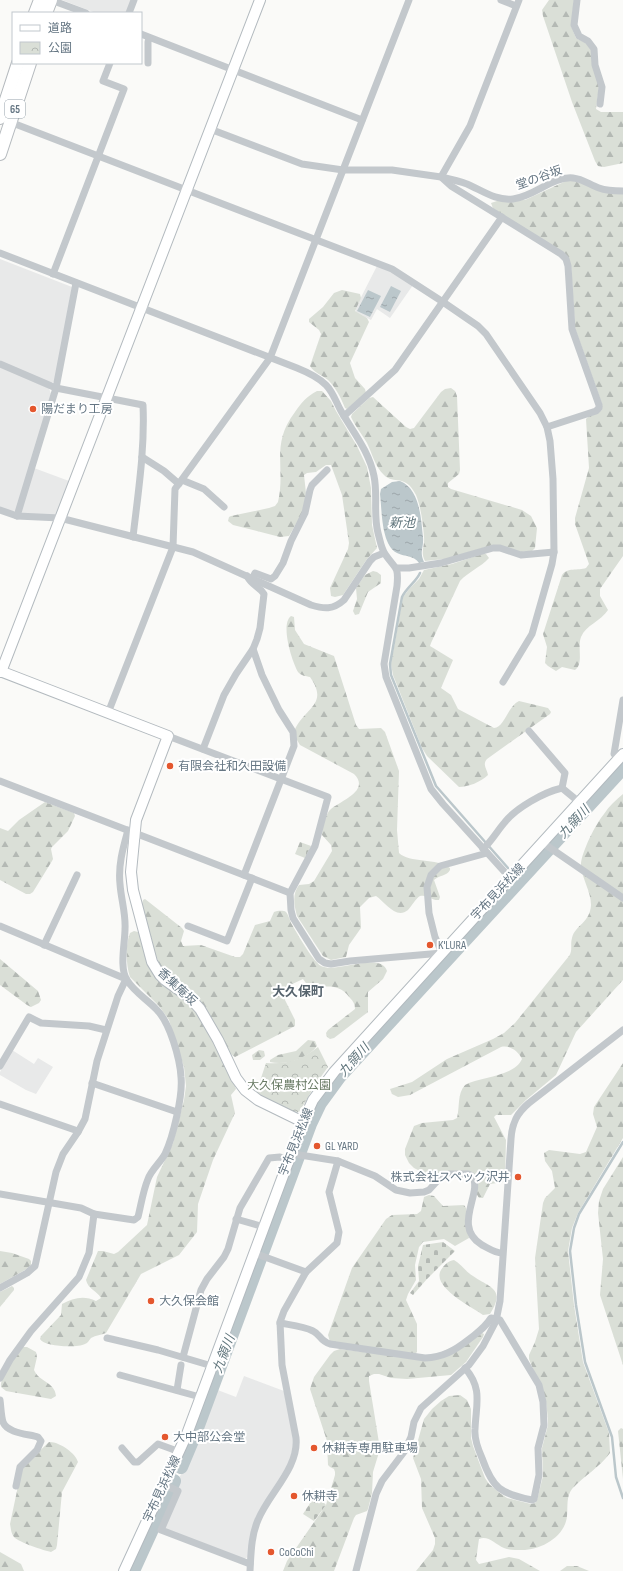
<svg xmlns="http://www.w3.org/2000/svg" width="623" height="1571" font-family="'Sofia Sans Condensed','Noto Sans JP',sans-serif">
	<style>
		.built { fill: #e8e9e9 }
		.forest { fill: url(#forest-firs) }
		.cemetery { fill: url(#cemetery-stones) }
		.park { fill: url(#park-crowns) }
		.water { fill: url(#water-ripples) }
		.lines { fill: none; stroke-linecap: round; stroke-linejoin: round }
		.stream { stroke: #bbc7cb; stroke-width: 2.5 }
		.river { stroke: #bbc7cb; stroke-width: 14 }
		.secondary-casing { stroke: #b3babf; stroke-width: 12 }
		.primary-casing { stroke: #b5babe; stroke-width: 14 }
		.street { stroke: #c3c8cc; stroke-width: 7 }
		.secondary { stroke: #fff; stroke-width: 10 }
		.primary { stroke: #fff; stroke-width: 12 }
		.poi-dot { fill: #e4572e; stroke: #fff; stroke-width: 1.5 }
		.labels { text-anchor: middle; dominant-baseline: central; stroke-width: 4; stroke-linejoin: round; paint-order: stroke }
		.shield { fill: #fff; stroke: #939fa8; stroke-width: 1 }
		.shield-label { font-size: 11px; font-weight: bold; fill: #657683 }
		.street-label { font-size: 12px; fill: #657683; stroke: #fff }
		.poi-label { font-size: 12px; fill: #657683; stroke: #fff; text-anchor: start }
		.park-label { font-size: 12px; fill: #687a64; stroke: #fff }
		.water-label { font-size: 13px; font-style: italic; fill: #60757c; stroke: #fff }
		.neighbourhood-label { font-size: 13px; font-weight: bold; fill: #57646e; stroke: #fff }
	</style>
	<defs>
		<pattern id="forest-firs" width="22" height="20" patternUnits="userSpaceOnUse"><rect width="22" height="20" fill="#dadfd7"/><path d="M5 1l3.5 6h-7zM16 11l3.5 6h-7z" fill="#b4b9b4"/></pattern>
		<pattern id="cemetery-stones" width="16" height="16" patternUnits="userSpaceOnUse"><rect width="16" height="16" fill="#dadfd7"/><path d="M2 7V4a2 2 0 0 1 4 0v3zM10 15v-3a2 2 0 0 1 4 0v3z" fill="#b4b9b4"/></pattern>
		<pattern id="park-crowns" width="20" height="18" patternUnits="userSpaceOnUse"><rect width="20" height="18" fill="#dadfd7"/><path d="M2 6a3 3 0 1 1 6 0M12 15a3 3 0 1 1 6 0" fill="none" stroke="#b4b9b4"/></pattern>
		<pattern id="water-ripples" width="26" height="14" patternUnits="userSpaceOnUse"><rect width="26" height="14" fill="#bbc7cb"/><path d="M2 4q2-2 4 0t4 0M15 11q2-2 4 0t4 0" fill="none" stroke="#9ca6aa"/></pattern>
	</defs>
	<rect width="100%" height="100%" fill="#fafaf8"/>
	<g class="built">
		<path d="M62,0h69l-5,13h-30z"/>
		<path d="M0,259l72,28 -17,94 -4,2 -51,-22z"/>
		<path d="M377,266l14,5 22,14 -23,33 -13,-9 -6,11 -15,-8 -1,-3z"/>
		<path d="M0,367l49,21 2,6 -34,115 -4,3 -13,-5z"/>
		<path d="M34,468l35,13 -12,33 -3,1 -34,-1z"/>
		<path d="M12,1050l22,14 4,-6 15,9 -17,27 -10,-4 -26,-15v-3z"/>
		<path d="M244,1376l40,15 9,47v11l-5,15 -26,42 -14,51 -4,2 -79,-29 -1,-3 11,-40 17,-36 23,-62 21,8z"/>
	</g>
	<g class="forest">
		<path d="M549,0h25l-3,26 5,12 11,6 4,6 8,37 -3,22 5,3h22v51l-19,4 -6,-1 -3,-5 -23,-59 -29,-86 -1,-6z"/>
		<path d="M566,181h7l50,13v362l-23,33v7l8,14c-7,11 -22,15 -27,27 -4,10 3,27 -6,33l-13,-3 -6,4 -8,-5 -3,-3 2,-16 -4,-13 19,-59c5,-8 16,-4 24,-7l3,-4 -14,-40v-6l14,-50 -3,-49 2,-2 14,-7v-6l-27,-76 -4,-63 -78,-57 -2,-5 6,-2 28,-1z"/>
		<path d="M342,290l18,4 1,4 -6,13 12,7 2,4 -19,41 5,15 10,11 1,4 -19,16 -2,-1c-4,-10 -9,-20 -17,-28 -6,-5 -15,-8 -18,-14l11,-32 -2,-4 -10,-8v-3l14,-12 11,-14z"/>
		<path d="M451,388l4,3 2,5 3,74 -1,4 -11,9v4l3,2 71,21 9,6 6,12 -2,20 -3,3 -11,1 -28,-7 -48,14 -20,2c-5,-9 0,-15 -1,-24 -1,-13 -3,-30 -8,-42 -11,-22 -22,-10 -32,-20 -9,-8 -12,-22 -17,-32 -5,-9 -12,-17 -16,-26l1,-3 17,-16 4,-1 33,30 4,2 4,-1 27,-36 4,-3z"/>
		<path d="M317,391h5l9,10 5,10 21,35 10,21 4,21 1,37 5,23 -10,11 -24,36 -8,2 -4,-1 -1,-8 18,-39 1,-6 -7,-48 -11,-30h-5l-10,7 -9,1 -3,2 2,18 -3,19 -14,24 -9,1 -47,-12 -5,-4 1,-4 2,-1 38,-8 6,-2 3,-4c8,-35 -8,-57 17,-90 6,-9 12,-16 22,-21z"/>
		<path d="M482,554h4l3,4c-8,9 -21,14 -29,23l-29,62 -1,3 23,14 -12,28 10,7 7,14 36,19c10,0 14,-22 25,-27l29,7 3,4 -1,2 -63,45c-5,6 0,10 1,16 -7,7 -20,12 -29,12l-32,-31 -5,-8 -29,-73 -2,-11 12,-67 7,-9 9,-9 5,-9 28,-6z"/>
		<path d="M373,571l4,1 4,3v8l-13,9 -9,22 -4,1 -2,-4 4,-12 -1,-11 9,-13z"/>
		<path d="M291,616l3,1 1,13 9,14 30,12 22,69 3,4 22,-1 4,4 14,39 -2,59 2,23c10,10 38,5 51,15v2c-3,6 -11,5 -16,10l6,17 -1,3c-7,1 -11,-6 -19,-4 -5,3 -8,10 -12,14 -12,10 -23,-8 -32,-14l-7,2 -9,9 1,21 -12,17 -3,12 -15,3 -8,-4 -26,-40c-3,-11 -5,-22 2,-31l10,-1 5,-3 18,-30 -1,-6 -9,-10c0,-7 3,-18 7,-24 7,-9 43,-19 25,-37l-54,-29 -3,-5 -2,-11c11,-22 34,-25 15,-52 -4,-1 -9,-1 -12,-5 -6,-10 -18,-48 -7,-56z"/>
		<path d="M623,794v186l-47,52 -20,43 -30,25 -15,15h-15l-2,2 12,23 -1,39 -1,3 -14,2 -7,14h-4l-3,-5c1,-7 3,-13 -2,-19l-41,1 -7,-1 -12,-6 -5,-5 -4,-8v-6l9,-23 8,-3 31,-3 4,-2c3,-12 0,-24 8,-33 16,-9 49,-8 57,-26 -4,-8 -12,-14 -21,-12l-91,48 -12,2 -6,-3 -2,-5 22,-7 35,-23 46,-20 11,-6 11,-10 54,-67c4,-6 1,-11 3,-18 3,-13 18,-15 19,-33 0,-14 -9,-26 -10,-39 -1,-11 15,-43 23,-52 5,-8 12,-14 19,-20z"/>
		<path d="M45,802l29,11 1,3 -7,15 -16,16 -1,2 2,10 -1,2 -19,31 -3,2h-4l-26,-14v-52l8,3 11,-11z"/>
		<path d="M145,899l37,29 2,3 -3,10 2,5 18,-1 34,12h5l3,-3 12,-29 15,-4 4,-9c3,-1 9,-2 12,0 2,2 4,8 5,11 6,10 21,37 30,43 15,8 60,-15 66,5l-4,8 -15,13v20l-34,26 -4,1 -3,-2 -1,-4 2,-3 27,-21c0,-5 -2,-8 -5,-11 -13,-17 -24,-9 -42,-12l-5,-7 -19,9 -2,2v4l13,26v6l-60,31 -6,-4 -25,-47 -41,-34 -8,-18 -13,-50 1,-4z"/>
		<path d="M134,931l4,1 2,3 8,29 8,14 30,23 10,11 18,30 21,44 1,3 -5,6 4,18 -22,47 -15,44 -1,28 -18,23 -38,19 -35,59c-5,2 -10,2 -15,5 -2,2 -3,5 -6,6 -8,4 -41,3 -45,-5l1,-3 20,-21 1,-11c11,-6 22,-9 34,-3l5,-3c-4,-7 -13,-9 -15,-18l12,-29h5l11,3 4,-2 29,-27 10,-48 16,-34 11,-43 2,-14 -2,-19 -15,-47 -10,-14 -29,-29c-4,-12 -5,-32 0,-44z"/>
		<path d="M0,959l38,32 3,9 -2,3 -8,4 -4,-2 -27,-20z"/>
		<path d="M308,1040l7,1 2,5c-9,13 -32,20 -47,16v-2l8,-5 18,-4z"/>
		<path d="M259,1050l5,1 1,5 -5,4h-7l-1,-5z"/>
		<path d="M623,1063v75l-45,75 -6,15 -4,23 6,54 9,57 26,71 1,20c-10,14 -26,23 -38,36 -6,8 -4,17 -5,27 -2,21 -26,34 -45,34 -6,0 -13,0 -18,-2 -9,-4 -16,-13 -25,-9l-3,21 3,4 30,-7 10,2 21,12h-124l17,-21 2,-6v-6l-13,-30 -1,-29 -8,-21 11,-39 8,-10 9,-8 8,-5 11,-1 7,5 4,9v29l2,8 12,32 4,6 12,10 6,4 24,6 4,-1 2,-3 6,-24 -1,-28 6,-23v-5l-2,-19 -17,-42v-4l6,-13 4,-13 -4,-71 8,-55 2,-5 10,-10 -3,-17 -7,-10 -1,-8 5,-3 31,4 6,-2 11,-25 -4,-13 1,-7z"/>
		<path d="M623,1157v208l-23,-70 3,-36 -5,-46 1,-12 4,-12z"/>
		<path d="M429,1195l5,1 9,10 21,-1 2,3 3,30 -14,8 -11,-7 -21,3 -4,5 -4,18 1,15 -8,14 -2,6 11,24v28l-2,2 -85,-12 -2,-7 24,-67 34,-49 6,-4 25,-1 4,-3 3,-14z"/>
		<path d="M0,1251l12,2 17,6 2,2v4l-6,5 -25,14z"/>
		<path d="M454,1260c7,4 12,12 19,16 17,12 33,12 17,38l-7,1c-11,-8 -52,-28 -42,-45 3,-5 7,-9 13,-10z"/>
		<path d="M12,1286l2,2v2l-14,17v-15z"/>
		<path d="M482,1333l2,1 -1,3 -17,25 -15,13 -44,4 -16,-1 -12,-4h-5l-5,2v5l11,68 -7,23 -1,21 -4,16 -1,2 -11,4 -2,3 -20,53h-51l4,-10 39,-56 9,-30v-3l-1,-3 -4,-2 -2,-2 -1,-24 -17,-52 4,-12 16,-22 4,-4 6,-2 85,11z"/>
		<path d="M23,1347h4l9,5 1,5 -3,13c5,12 21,12 22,26l-5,3 -45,-8 -5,-4c-1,-11 15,-30 22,-40z"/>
		<path d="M621,1428l2,1v50l-5,-48z"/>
		<path d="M49,1442c9,-1 27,11 29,20l-16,30 -5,53 -1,4 -5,3c-8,-2 -31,-9 -37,-15 -3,-4 -3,-8 -4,-13l11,-52 3,-6z"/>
		<path d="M0,1552l21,12 3,7h-24z"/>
		<path d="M567,1566h10l12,5h-29z"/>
	</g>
	<g class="cemetery">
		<path d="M300,842l11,4 -6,12 -10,-4z"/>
		<path d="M443,1242l12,9 -28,28 -14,16 -3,-2 9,-12 -1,-15 5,-21z"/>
		<path d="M316,1494l10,11 -12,16 -11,-7z"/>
	</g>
	<path class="park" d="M318,1047l10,20 -13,18 -15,26 -4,2 -40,-20 10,-30c22,1 34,-2 52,-16z"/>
	<g class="water">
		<path d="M391,286l10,5 -11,21 -10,-5z"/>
		<path d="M368,290l13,6 -11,21 -13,-6z"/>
		<path d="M400,481c20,8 21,38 23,56 1,11 -4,14 1,25l-5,1c-5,-8 -14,-6 -22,-10 -16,-8 -15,-43 -17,-59l1,-5 11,-7z"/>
	</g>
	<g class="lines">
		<g class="stream">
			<path d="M420,573c-4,9 -13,14 -18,24l-12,67 1,11 45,111 72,82"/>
			<path d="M520,877l1,1"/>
			<path d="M623,1142l-44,72 -5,14 -4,23 6,54 9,57 27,75 4,40 7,21"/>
		</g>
		<g class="river">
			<path d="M181,1467l13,-31 116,-312 10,-21 19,-26 284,-309"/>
			<path d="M133,1571l41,-90"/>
		</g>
		<g class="secondary-casing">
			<g id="secondary">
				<path d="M0,671l168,65 -32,84 -5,52 2,18 19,72 8,13 5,5 24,17 11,12 18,31 18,38 9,12 13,10 45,22"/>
				<path d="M1,672l259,-672"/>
				<path d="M124,1571l63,-137 116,-312 10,-22 21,-28 289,-318"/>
			</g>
		</g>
		<g class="primary-casing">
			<g id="primary">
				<path d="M35,13l5,-13"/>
				<path d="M46,13l5,-13"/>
				<path d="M0,118l18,-55"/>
				<path d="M0,154l30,-91"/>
			</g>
		</g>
		<g class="street">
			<path d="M51,0l35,13"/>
			<path d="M501,0l15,6"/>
			<path d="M519,0l-49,126 -29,51c9,2 18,4 26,7 16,7 29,17 46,15 21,-2 39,-23 60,-21 10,1 17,7 26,10 8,3 16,3 24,3"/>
			<path d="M577,0l-3,25 5,11 9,5 6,8 1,16 7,22 -2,17"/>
			<path d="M129,13l5,-13"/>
			<path d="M141,34l221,86"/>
			<path d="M148,63v-21l1,-4"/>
			<path d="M10,122l382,147 51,33 35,24 8,8 54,79 7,14 3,14 3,38 1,73 -2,12 -20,70 -29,48"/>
			<path d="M210,129l92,35 41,6h49l49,7 10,9 110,68 5,5 2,7 4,63 27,76v3l-3,3 -49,16"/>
			<path d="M0,253l297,115c10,4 21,9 29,17 7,7 10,17 15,26 12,21 28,40 33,65 4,19 -1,38 4,57 2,7 3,15 7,21 10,15 14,11 12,32l-13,78 2,13 45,112 12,15 67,74"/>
			<path d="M53,274l71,-185 -21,-8 7,-18"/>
			<path d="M0,364l56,24 87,17c2,45 -5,88 -10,132"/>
			<path d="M344,416l51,-46 107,-153"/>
			<path d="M142,457l22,14 15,13"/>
			<path d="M182,480l22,9 20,18"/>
			<path d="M0,510l17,6 43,2 133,34 118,53c13,4 22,5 33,-5l26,-39 4,-4 10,-4"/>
			<path d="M17,516l39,-128 20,-105"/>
			<path d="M397,568h12l32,-5 52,-15h7l21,7 33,-3"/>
			<path d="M252,579l3,-6 16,6 4,-3 8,-13 8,-22 14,-28 5,-23 2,-5 15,-15"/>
			<path d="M108,713l65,-166 2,-58 95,-131 139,-358"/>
			<path d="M529,731l36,42 -3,15"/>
			<path d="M168,736l160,61 -13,49 -25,47 1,17 2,8 26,41 6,4 6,1 19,-3 92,-8 -7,-16 -6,-24 -2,-26 4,-12 9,-9 47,-13"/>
			<path d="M203,749l21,-54 12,-21 17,-25 4,-10 3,-11 4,-34c-5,-8 -12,-8 -17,-18"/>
			<path d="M619,759l-5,-5 9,-54"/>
			<path d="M0,781l290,112"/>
			<path d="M543,843l80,55"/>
			<path d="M483,849c9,-8 14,-18 22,-27 11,-14 39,-30 57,-34l17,14"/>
			<path d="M244,875l50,-129 -1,-14 -14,-22 -17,-35 -9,-26"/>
			<path d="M0,926l126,53 -8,17 -21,65 -12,58 -7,13 -15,22 -7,18 -21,94 -8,7 -27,15"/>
			<path d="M188,926l39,15 25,-63"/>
			<path d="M44,945l33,-70"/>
			<path d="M0,1066l29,-49 12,6 48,3 17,4"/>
			<path d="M92,1083l85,29"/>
			<path d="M0,1104l75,26 3,2"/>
			<path d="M292,1152l8,3 38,6 37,15 21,14 14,3 14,-1 5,-2 11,-12 9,-4h19l4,2c12,16 -21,50 10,69 6,3 13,8 20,8"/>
			<path d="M0,1194l81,14 13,6 40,6 4,-3c3,-12 5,-26 10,-38 3,-9 12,-16 17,-25 8,-17 18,-58 16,-77 -1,-18 -11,-54 -24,-67 -9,-10 -23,-18 -30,-30 -8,-12 -2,-37 -2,-51 1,-15 -4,-30 -5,-45 -2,-19 3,-36 8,-54"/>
			<path d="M236,1219l28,8"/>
			<path d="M254,1253l52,19"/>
			<path d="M280,1323c10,2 23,3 33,8 7,3 7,10 17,13l95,14c18,-1 29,-7 43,-18 10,-8 16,-11 23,-22l9,2 39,65 4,17 1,23 -6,23 1,27 -5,24 -2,1c-32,-7 -39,-11 -50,-42 -4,-9 -8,-19 -7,-29 1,-25 8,-40 -10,-61"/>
			<path d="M107,1338l51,12 54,16"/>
			<path d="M183,1357l18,-67 6,-11 17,-22 4,-8 12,-41 29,-50 11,-1 9,3"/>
			<path d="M120,1375l80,22"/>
			<path d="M0,1378l10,-18 21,-29 48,-54 10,-24 5,-39"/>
			<path d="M177,1390l4,-25"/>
			<path d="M0,1400c1,7 1,15 3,22 4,11 25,12 35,15l3,4 -4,9 -17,17 -4,19"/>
			<path d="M122,1448l12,14h4l20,-18 22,8"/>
			<path d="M165,1485l13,6 -17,39 89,34"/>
			<path d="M250,1571c1,-17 1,-35 8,-51 11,-27 41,-52 38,-82l-14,-73 -2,-43 4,-11 22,-39 31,-29 2,-11 -10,-40 9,-31"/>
			<path d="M356,1571l20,-77 6,-13 22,-29 7,-15 3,-15 7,-14 48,-43 14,-19 13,-25 4,-20 11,-162c1,-16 6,-26 18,-36l94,-73"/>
		</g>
		<use href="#secondary" class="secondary"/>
		<use href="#primary" class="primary"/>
	</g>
	<g class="poi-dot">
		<circle cx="33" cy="409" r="4"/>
		<circle cx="170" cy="766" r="4"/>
		<circle cx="430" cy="945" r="4"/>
		<circle cx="317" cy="1146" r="4"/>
		<circle cx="518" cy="1177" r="4"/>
		<circle cx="151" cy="1301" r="4"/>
		<circle cx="165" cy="1437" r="4"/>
		<circle cx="314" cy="1448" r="4"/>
		<circle cx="294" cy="1496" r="4"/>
		<circle cx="271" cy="1552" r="4"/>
	</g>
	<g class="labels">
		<rect class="shield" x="5" y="100" width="20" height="18" rx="3"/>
		<g class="shield-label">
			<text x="15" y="109">65</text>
		</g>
		<g class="street-label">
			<text transform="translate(539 178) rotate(-20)">堂の谷坂</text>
			<text transform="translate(498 892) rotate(-47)">宇布見浜松線</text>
			<text transform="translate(177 987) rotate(43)">香集庵坂</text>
			<text transform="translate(296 1142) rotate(-68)">宇布見浜松線</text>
			<text transform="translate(162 1489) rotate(-65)">宇布見浜松線</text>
		</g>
		<g class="poi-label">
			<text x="41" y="409">陽だまり工房</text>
			<text x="178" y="766">有限会社和久田設備</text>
			<text x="438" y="945">K'LURA</text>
			<text x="325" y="1146">GL YARD</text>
			<text x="510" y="1177" text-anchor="end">株式会社スペック沢井</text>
			<text x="159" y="1301">大久保会館</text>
			<text x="173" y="1437">大中部公会堂</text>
			<text x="322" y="1448">休耕寺専用駐車場</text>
			<text x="302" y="1496">休耕寺</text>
			<text x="279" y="1552">CoCoChi</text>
		</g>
		<g class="park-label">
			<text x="289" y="1085">大久保農村公園</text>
		</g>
		<g class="water-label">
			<text x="402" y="523">新池</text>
			<text transform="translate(574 822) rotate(-47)">九領川</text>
			<text transform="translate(354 1060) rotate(-48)">九領川</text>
			<text transform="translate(224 1354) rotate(-69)">九領川</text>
		</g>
		<g class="neighbourhood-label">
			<text x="298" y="992">大久保町</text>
		</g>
	</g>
	<rect x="12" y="12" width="130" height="52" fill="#ffffff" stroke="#c1c8cd"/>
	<rect x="20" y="25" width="20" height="6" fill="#ffffff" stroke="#c1c8cd"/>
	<text x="48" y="32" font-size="12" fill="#657683">道路</text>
	<rect x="20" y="42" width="20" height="12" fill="url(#park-crowns)" stroke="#c1c8cd"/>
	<text x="48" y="52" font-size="12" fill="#657683">公園</text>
</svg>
